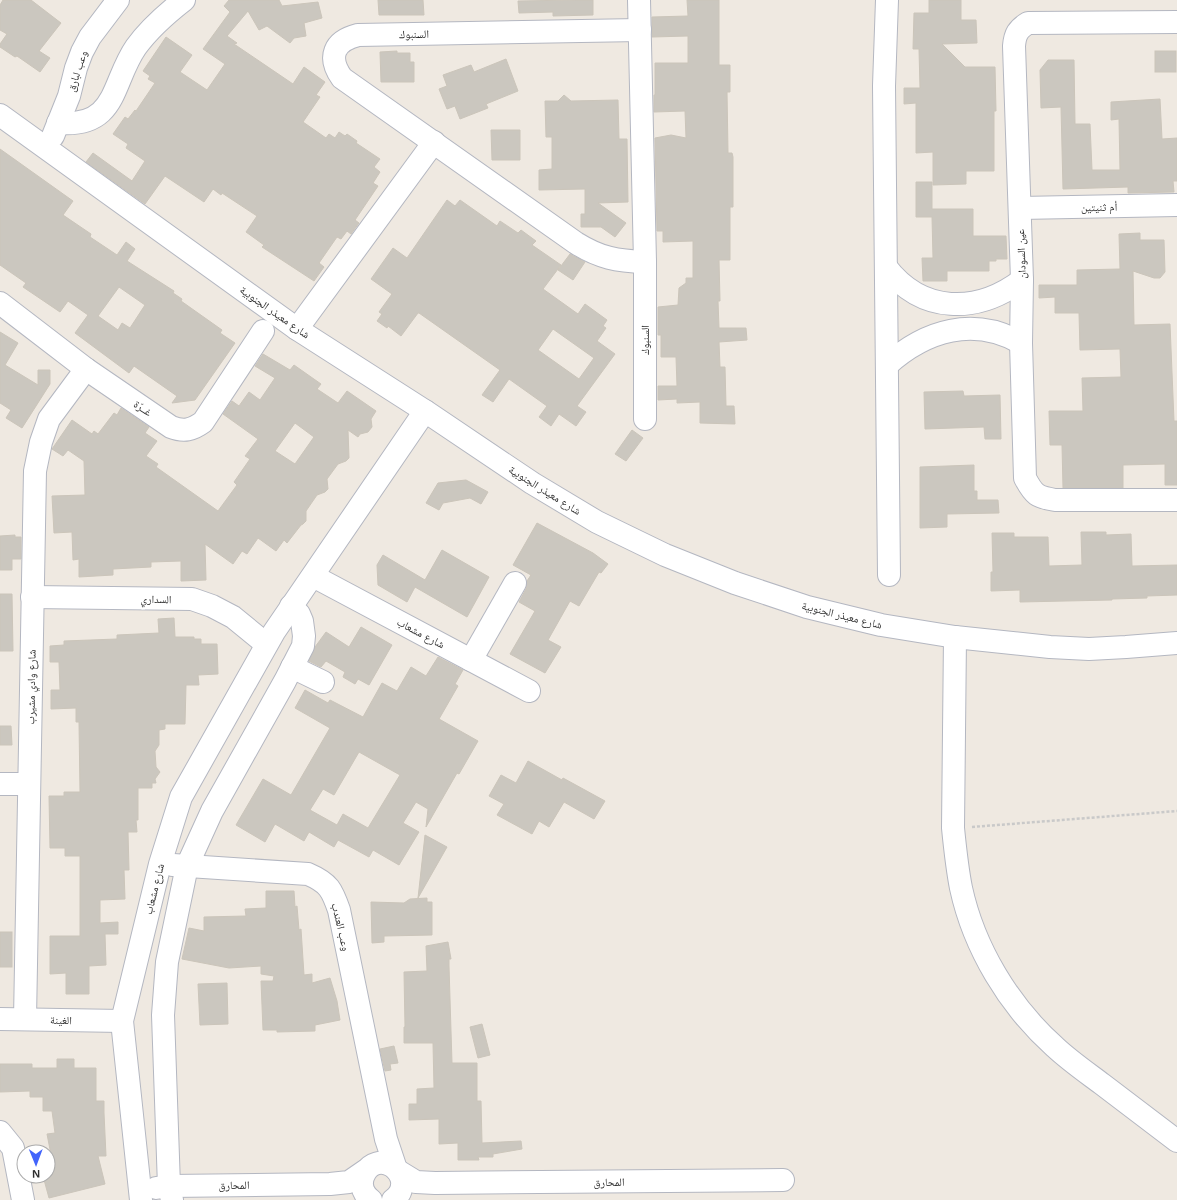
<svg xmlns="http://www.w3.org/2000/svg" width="1177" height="1200" font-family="Helvetica,'Noto Naskh Arabic',sans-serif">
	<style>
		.building { fill: #cbc7bf; stroke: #cbc5ba; fill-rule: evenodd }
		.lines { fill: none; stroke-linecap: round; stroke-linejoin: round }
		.minor-casing { stroke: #b4b7c1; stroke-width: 24 }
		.path { stroke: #c9c9c9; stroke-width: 2.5; stroke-dasharray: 3 2; stroke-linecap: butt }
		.minor { stroke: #fff; stroke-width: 22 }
		.labels { text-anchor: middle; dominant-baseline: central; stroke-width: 4; stroke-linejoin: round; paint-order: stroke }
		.street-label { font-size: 11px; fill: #2e2e2e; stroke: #fff }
	</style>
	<rect width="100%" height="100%" fill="#efe9e1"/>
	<g class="building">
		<path d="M3,0h28l30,23 -22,28 11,7 -10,14 -23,-16 -2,1 -15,-10v-3l7,-10 -7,-4v-25z"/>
		<path d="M229,0h50l3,6 36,-4 4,16 -18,5 2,13 -12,2 -4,5 -23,-17 -8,4 -11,-19 -21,25 10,7 -3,1 59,40 11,-17 21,15 -9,13 4,2 -17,25 23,16 3,-4 6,4 4,-6 6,4 2,-2 10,7 -1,2 24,16 -6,8 6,5 -7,11 5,3 -23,34 4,3 -8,11 -4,-3 -6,8 -4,-2 -18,26 5,4 -10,14 -52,-34 2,-2 -18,-13 11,-16 -35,-23 -1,2 -8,-6 -9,13 -39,-26 -20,28 -59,-42 7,-9 39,28 13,-20 -19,-13 2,-4 -15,-10 12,-17 3,2 7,-9 1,1 19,-28 -7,-4 2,-3 -7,-5 23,-34 26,18 -12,17 27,18 18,-26 -22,-15 27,-37 -6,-6z"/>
		<path d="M378,0h45l1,15h-45z"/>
		<path d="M576,0h17v15l-40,1v-4l-34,1 -1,-12z"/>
		<path d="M687,0h32v65h11v27h-3l1,61h4l1,4v50h-3v53h-11l1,41h-2l1,27h27l1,12 -28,2 1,25h5l1,39h8l1,18 -35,-1v-21l-23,1v-4l-19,1v-14h19l-1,-29h-15v-22h-3v-28l20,-2 1,-17 7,-5v-5h7v-37l-30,1v-11h-6l-2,-93 16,-3 15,3 -1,-27 -31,1v-17h1v-32h33v-27l-36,1v-20l36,-1z"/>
		<path d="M929,0h32v20h15l1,23 -35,1 23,23h30l1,44h-2v60h-28v13l-33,1v-33l-17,1v-50l-12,1v-16h16l-1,-39h-6l1,-36h15z"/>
		<path d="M397,51v2h13v9h4v20h-33l-1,-30z"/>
		<rect x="1155" y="51" width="21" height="21"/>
		<path d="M506,59l12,32 -32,13 2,4 -28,11 -5,-13 -8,3 -8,-20 8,-3 -4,-11 28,-10 3,7z"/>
		<path d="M1048,60h26l1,64h15l2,46h28l-1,-51 -8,1v-18l49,-3 2,40 15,-1v43h-4l1,11 -46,1v-6l-65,2 -2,-82 -20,1 -1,-38z"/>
		<path d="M564,95l7,6 47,-1 1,39h8l1,63 -30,1 28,20 -11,14 -14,-10h-20v-13h4v-25l-46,1v-20l13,-1v-32h-6l-1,-36h13z"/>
		<path d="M491,130h29v30h-28z"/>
		<path d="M0,149l73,52 -10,14 28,19 -1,3 27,18 9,-13 9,7 -8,12 47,30 -1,2 9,6 -1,2 41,29 -2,3 15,10 -40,57 -23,3 5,-7 -43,-30 -5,7 -54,-40 13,-18 -20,-14 -8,11 -37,-25 3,-4 -26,-18zM119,287l26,18 -15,23 -8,-5 -4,7 -20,-14z"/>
		<path d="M916,182h16v27h41v27h33l1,23h-11v2h-7v10h-42v10h-24l-1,-23h11l-1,-41h-16z"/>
		<path d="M447,200l8,6 5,-6 37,26 3,-5 18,12 3,-3 15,11 -4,4 29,20 -18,24 35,25 7,-10 22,16 -4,6 3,2 -9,13 18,13 -38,52 9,6 -10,14 -17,-12 -8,12 -12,-9 8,-11 -38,-27 -16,23 -11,-7 18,-25 -81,-57h-1l-17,23 -13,-10 -1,2 -10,-7 5,-7 -3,-2 13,-18 -21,-15 22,-31 14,10zM553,329l41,29 -15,21 -41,-29z"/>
		<path d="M1140,233v7h24l1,32 -5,6h-6l-21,-7 1,54 36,-1 4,97h3v64h-12v-21l-42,1v23h-60l-1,-43h-12l-1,-34h34l-1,-33 39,-1 -1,-28 -40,1 -1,-37h-24v-16l-16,1v-13h38v-15l43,-1 -1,-35z"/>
		<path d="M570,254l15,8 -12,18 -15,-10z"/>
		<path d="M0,332l18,11 -13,22 33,20v-15h12v14l-28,44 -16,-10 5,-8 -11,-7z"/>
		<path d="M263,354l27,16 4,-5 27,19 -4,5 21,14 9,-12 29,20 -5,8 1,8 -4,5 -8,2 -2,3 -10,-7 1,28 -3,3 -8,3 -11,15 1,10 -3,3 -8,3 -11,16v10l-3,3 -2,1 -14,18 -3,-3 -8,11 -18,-13 -11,16 -5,-3 -9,13 -28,-20 1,36 -25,1v-20l-30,1v5l-38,2v6l-34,2v-18l-6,1 -1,-28 -18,1 -2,-37 33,-1 -1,-34 -16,-11 -5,6 -11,-7 20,-29 20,14 2,-3 4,3 16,-21 3,2 4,-7 28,19 -4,6 12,8 -11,15 12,8 -2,3 62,44 19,-26 -3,-3 16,-23 -5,-3 13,-17 -35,-25 9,-13 7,5 10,-14 11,8 15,-22 -20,-12zM295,423l19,14 -19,27 -20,-13z"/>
		<path d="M963,391l1,5 36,-1 1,44h-16l-1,-12 -59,2 -1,-37z"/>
		<path d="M632,430l11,8 -17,23 -11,-7z"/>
		<path d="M974,465v26h3v9h21l1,13 -52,1v13l-27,1v-61z"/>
		<path d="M466,480l22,12 -7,12 -11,-6 -27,5 -4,7 -13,-7 12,-20z"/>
		<path d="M537,523l56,30 15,11 -7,9 -2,-1 -20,34 -9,-5 -22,39 13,7 -16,26 -35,-19 25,-43 -16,-9 7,-13 1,-8 4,-6 -18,-10z"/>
		<path d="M1081,532h25v3l25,-1 1,32 45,-1v30l-30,1v2l-35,1v1l-92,2v-12l-29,1v-19h2l-1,-39h22v4h34l1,29 33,-1z"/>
		<path d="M15,535v2h6v22h-9v11h-12v-34z"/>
		<path d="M442,550l47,27 -22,40 -52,-30 -8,15 -29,-17 -1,-20 6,-10 42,25z"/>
		<path d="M0,594h12l1,57h-13z"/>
		<path d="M174,618l1,19h19v2h7v5h16l1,30 -20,1 1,10h-13l-1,39h-20v5l-6,1v15l-4,6 1,16 4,5 -5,7 1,4h-4v5h-14v32h-2l1,12h-9l1,38h-5l1,29 -25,1v23l18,-1v12h-13l1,31 -17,1v28h-23v-21l-16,1v-38h30v-80h-15v-8h-15l-1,-52h15v-4h16l-1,-70h-3v-14l-25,1v-19h9l-1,-28h-9v-16l14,-1v-4l53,-2v-4l42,-2 -1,-14z"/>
		<path d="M361,627l31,18 -23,40 -11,-6 -3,5 -12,-7 2,-5 -19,-11 -5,6 -12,-6 6,-14 11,-15 23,15z"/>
		<path d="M438,657l25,13 -8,14 3,2 -19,33 39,22 -19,33 -2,-1 -31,54 2,-18 -12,-7 -13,21 16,9 -20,33 -26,-15 -4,7 -31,-17 -4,7 -25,-15 -5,9 -29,-17 -10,18 -29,-17 27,-46 28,16 39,-67 -35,-20 10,-18 23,13 2,-3 33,17 19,-34 15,8 14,-24 15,9zM359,752l41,23 -32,53 -25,-14 -6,11 -27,-15 13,-21 11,6z"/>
		<path d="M0,726h11l1,19h-12z"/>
		<path d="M528,761l34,19 1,-2 42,23 -11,18 -30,-17 -15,25 -10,-6 -7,13 -35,-19 7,-11 -15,-8 12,-21 15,8z"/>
		<path d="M425,835l22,12 -29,51z"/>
		<path d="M266,891h28l1,16 2,-1 2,24 2,-1 3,46 8,-1v9l18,-5 7,23 3,19 -25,5v6l-38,1v-2h-14l-2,-49h12l1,-5 -13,-2v-8l-32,2 -47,-9 7,-31 15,3v-14l42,-1 -1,-7 21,-1z"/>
		<path d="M427,898v4h5v33l-48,1v6l-12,1 -1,-41 33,1 6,-4z"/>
		<rect x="0" y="932" width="12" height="35"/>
		<path d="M448,942l3,17h-2v7l3,97h25v38h4l1,42 39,-2 1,8 -29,5v3h-15l1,3h-21v-17l-19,1v-25l-30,1v-16h8v-15l17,-1 -1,-45h-29v-16h1l-1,-55 23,-1 -1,-25z"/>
		<path d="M227,983l1,41 -28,1 -2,-41z"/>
		<path d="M482,1024l8,31 -12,3 -8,-31z"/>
		<path d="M394,1046l4,17 -8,1 1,6 -6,1 -5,-22z"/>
		<path d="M57,1059h17v9h22v33h8v12l2,43h-8l7,28 -56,14 -6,-22h5v-4l6,-2 -7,-36 8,-1 -3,-22h-9v-14h-13v-6l-30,1v-28h32v4h25z"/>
	</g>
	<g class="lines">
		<g class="minor-casing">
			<g id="minor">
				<path d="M639,0l6,262v157"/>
				<path d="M887,0l-3,86 5,489"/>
				<path d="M1177,22l-149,1c-10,6 -13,11 -14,23l8,234 -1,63 4,135c9,17 12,19 30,22h122"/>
				<path d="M640,30l-282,5c-24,6 -31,22 -16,43l234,165c24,15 41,18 69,19"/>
				<path d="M0,115l297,214 128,82 107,72 65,39 68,33 70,28 72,24 74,18 74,12 95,10 39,2 37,-2 51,-4"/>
				<path d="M58,123c60,5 53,-40 78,-76 13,-18 30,-33 48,-47"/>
				<path d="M53,136l16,-40 7,-28 6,-16 8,-15 28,-37"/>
				<path d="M1020,208l157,-3"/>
				<path d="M886,267c36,47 91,47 136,13"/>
				<path d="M0,303l86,66 85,58c13,5 21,3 32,-5l60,-91"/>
				<path d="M297,329l137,-187"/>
				<path d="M887,365c39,-35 87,-49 134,-22"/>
				<path d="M313,576l216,115"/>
				<path d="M32,597l160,2 20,7 21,11 33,27"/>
				<path d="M955,637l-2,191c2,20 4,40 8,60 13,60 48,118 94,159 15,14 31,25 47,37 25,19 50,38 75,57"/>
				<path d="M471,660l44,-77"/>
				<path d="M292,667l31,15"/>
				<path d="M0,784h29"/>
				<path d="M173,865l135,9c21,9 24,16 31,36l47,229 10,30"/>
				<path d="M0,1019l122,2"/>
				<path d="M25,1019l10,-548 6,-29 8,-23 37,-50"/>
				<path d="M0,1132l13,16 10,52"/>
				<path d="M398,1171l18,11 19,1 348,-3"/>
				<path d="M156,1188l13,-2 161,-2 19,-2 16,-11"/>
				<path d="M141,1200l-19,-179 38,-157 21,-67 93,-165 151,-221"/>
				<path d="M172,1200l-3,-14 -6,-171 4,-53 20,-96 25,-55 73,-130 18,-35 1,-10 -2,-15 -3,-7 -8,-8"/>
				<path d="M371,1200c-21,-16 -1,-47 21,-34 6,4 9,9 10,15 1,8 -3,15 -9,19"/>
			</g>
		</g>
		<path class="path" d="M972,827l205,-16"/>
		<use href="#minor" class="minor"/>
	</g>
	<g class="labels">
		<g class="street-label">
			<text transform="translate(414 34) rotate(-1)">السنبوك</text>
			<text transform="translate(77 71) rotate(-72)">وعب لبارق</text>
			<text transform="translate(1099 207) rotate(-1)">أم ثنيتين</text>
			<text transform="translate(1021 254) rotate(-92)">عين السودان</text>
			<text transform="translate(275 312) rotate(35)">شارع معيذر الجنوبية</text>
			<text transform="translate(645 340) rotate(-90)">السنبوك</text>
			<text transform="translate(143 408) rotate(34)">غــرّة</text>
			<text transform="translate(545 490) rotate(32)">شارع معيذر الجنوبية</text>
			<text transform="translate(156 599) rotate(1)">السداري</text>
			<text transform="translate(842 615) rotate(14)">شارع معيذر الجنوبية</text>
			<text transform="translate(421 633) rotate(28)">شارع مشعاب</text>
			<text transform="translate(31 687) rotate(-89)">شارع وادي مشيرب</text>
			<text transform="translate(154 889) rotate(-76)">شارع مشعاب</text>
			<text transform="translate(341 927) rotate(77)">وعب العندب</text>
			<text transform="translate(61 1020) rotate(1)">الغينة</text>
			<text transform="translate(609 1182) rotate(-1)">المحارق</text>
			<text transform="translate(234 1185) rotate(-1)">المحارق</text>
		</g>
	</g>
	<g transform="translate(36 1164) rotate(179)"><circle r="19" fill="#ffffff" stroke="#ababab"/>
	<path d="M0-3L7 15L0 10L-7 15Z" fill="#4264fb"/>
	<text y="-6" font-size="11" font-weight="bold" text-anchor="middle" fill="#2e2e2e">N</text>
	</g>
</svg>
